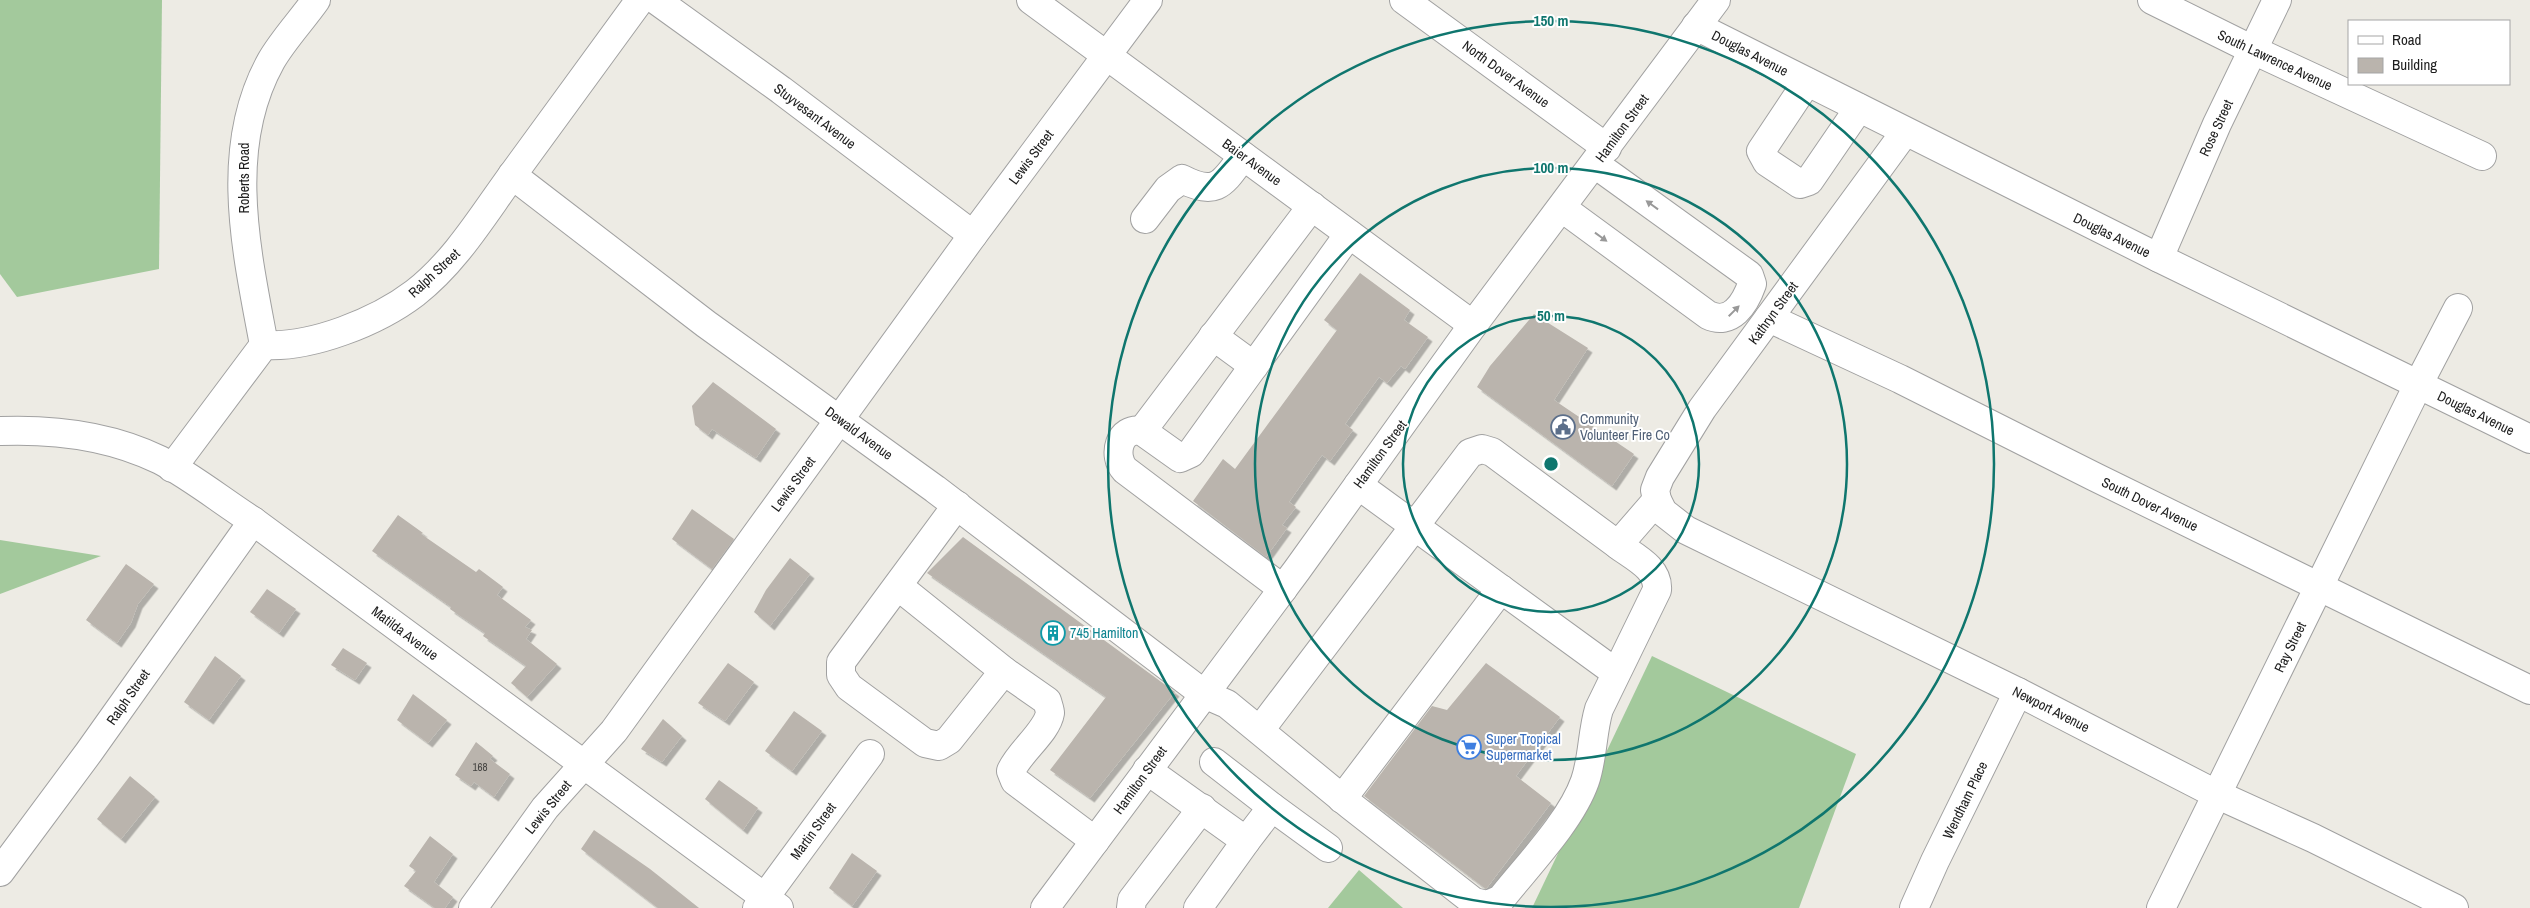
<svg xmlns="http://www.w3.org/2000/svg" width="2530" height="908" font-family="'Archivo Narrow',sans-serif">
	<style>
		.forest { fill: #a3c99c }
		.building { fill: #bab4ad; filter: url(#shadow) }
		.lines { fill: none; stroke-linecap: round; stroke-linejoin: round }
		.minor-casing { stroke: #a1a1a1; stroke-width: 30 }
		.minor { stroke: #fff; stroke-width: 28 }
		.oneway { fill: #999 }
		.ring { fill: none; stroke: #0f766e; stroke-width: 2.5 }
		.labels { text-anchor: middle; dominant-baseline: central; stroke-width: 4; stroke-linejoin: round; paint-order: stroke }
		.number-label { font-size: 11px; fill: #444341 }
		.street-label { font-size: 14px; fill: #1d1d1d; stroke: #fff }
		.service-label { font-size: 14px; fill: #4e5e75; stroke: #fff; text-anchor: start }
		.culture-label { font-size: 14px; fill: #0d838f; stroke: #fff; text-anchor: start }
		.shop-label { font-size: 14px; fill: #366cbe; stroke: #fff; text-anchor: start }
		.centre { fill: #0f766e; stroke: #fff; stroke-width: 2.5 }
		.ring-label { font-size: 15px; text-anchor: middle; font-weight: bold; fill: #0f766e; stroke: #fff; stroke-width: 4; stroke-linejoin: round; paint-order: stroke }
	</style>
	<defs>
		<filter id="shadow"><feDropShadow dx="4.5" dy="4.5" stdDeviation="0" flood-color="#0004"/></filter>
	</defs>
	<rect width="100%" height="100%" fill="#edebe4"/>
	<g class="forest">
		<path d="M0,0h162l-3,269 -142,28 -17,-23z"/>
		<path d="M0,540l101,16 -101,38z"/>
		<path d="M1652,656l204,98 -57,154h-267z"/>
		<path d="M1359,870l44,38h-75z"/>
	</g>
	<g class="building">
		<path d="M1360,273l50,37 -6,10 24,17 -23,32 -4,-3 -14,17 -8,-6 -34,47 8,6 -23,31 -8,-6 -33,47 7,5 -14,18 5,3 -21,29 -73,-56 30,-42 12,10 102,-139 -13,-10z"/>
		<path d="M1534,314l54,34 -34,52 80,54 -22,32 -135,-99 13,-21z"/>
		<path d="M713,382l63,47 -20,29 -44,-29 -4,6 -13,-10 -3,-19z"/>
		<path d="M692,509l42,30 -22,30 -40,-30z"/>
		<path d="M398,515l25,18 -2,1 55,38 3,-3 24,18 -6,8 34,25 -6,7 7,3 -6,9 31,25 -30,33 -16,-14 15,-17 -43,-30 2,-3 -35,-24 1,-2 -79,-56z"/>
		<path d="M963,537l212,155 -85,106 -40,-28 56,-73 -179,-124z"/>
		<path d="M790,558l20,16 -40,52 -16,-14 12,-22z"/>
		<path d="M126,564l28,20 -16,20 -7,19 -14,20 -31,-23z"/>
		<path d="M267,589l29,20 -17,24 -29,-21z"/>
		<path d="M343,648l24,15 -12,17 -24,-15z"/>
		<path d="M215,656l26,20 -32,44 -25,-18z"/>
		<path d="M728,663l26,19 -29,39 -27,-18z"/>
		<path d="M1486,663l74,54 -44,59 35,27 -65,86 -122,-93 68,-90 15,4z"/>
		<path d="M413,694l34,26 -19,23 -31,-23z"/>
		<path d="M794,711l28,20 -30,40 -27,-20z"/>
		<path d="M663,719l19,17 -20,26 -21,-13z"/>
		<path d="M476,742l17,14 -3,3 20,15 -16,23 -20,-15 -3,4 -16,-11z"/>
		<path d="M130,776l25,21 -34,42 -24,-20z"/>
		<path d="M719,780l39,28 -15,22 -38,-31z"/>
		<path d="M594,830l56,39 49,39h-41l-77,-59z"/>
		<path d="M430,836l23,18 -19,28 19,15 -8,11h-10l-31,-22 12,-15 -7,-5z"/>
		<path d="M852,853l25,18 -25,35 -23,-18z"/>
	</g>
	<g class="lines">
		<g class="minor-casing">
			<g id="minor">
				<path d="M656,0l125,90 192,145"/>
				<path d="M1031,0l442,325"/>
				<path d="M1404,0l203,148"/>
				<path d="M2152,0l101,50 229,106"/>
				<path d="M1696,26l463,232 371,181"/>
				<path d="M1807,82l-46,69 6,11 33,22 9,-3 50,-73"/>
				<path d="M1905,132l-203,277 -42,68 -5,13 2,10 6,12 23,18 332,162 198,102 97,44 141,70"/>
				<path d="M512,175l194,149 229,165 269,205 23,10 123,101 124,97 13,3 14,-6c27,-34 70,-78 84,-118 8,-23 7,-49 14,-72l58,-119c2,-22 -23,-33 -39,-45l39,-45"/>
				<path d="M1562,208l146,107c23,11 37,-11 44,-31l-3,-9 -154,-111"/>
				<path d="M1145,219l23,-30 14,-10c35,18 41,4 61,-23"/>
				<path d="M2159,258l58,-134 60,-124"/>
				<path d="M1769,318l131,61 195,98 435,213"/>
				<path d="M1213,336l41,30"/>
				<path d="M264,345c-17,-92 -42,-196 7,-284 12,-21 31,-41 45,-61"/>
				<path d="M0,431c54,-2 111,5 160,29 32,17 62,41 93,61l526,387"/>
				<path d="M1142,431l170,-225"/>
				<path d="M172,468l92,-123c47,3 113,-23 151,-52 41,-32 68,-78 98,-119 42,-58 85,-116 127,-174"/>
				<path d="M1358,485l257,187"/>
				<path d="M957,505l-116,157v13l8,12 76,56 14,3 10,-6 55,-69 43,30c1,4 3,9 3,12 -3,19 -31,39 -39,58l4,10 80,60"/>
				<path d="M898,586l106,85"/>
				<path d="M1283,589l-158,-119c-13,-14 -6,-44 17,-39l38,27 11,-5 158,-219"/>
				<path d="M1260,730l210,-277 12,-4 10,3 126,93"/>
				<path d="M1214,762l58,45"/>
				<path d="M1147,770l99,71 -48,67"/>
				<path d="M1342,799l159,-210"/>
				<path d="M1246,841l26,-34 56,41"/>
				<path d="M0,872l89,-120 164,-231"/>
				<path d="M473,908l72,-100 69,-77 359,-496 175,-235"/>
				<path d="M757,908l113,-154"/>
				<path d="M1045,908l252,-338 176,-245 243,-325"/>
				<path d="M1131,908l1,-8 70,-92"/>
				<path d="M1914,908l21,-47 83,-169"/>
				<path d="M2161,908l257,-523 40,-77"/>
			</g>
		</g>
		<use href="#minor" class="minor"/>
	</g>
	<defs><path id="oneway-solid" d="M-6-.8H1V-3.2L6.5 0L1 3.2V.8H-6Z" transform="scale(1.25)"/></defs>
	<g class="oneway">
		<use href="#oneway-solid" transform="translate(1652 205) rotate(-144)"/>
		<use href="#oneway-solid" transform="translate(1601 237) rotate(36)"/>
		<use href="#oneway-solid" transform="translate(1734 311) rotate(-45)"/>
	</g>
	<g class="ring">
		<circle cx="1551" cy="464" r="148"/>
		<circle cx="1551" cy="464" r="296"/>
		<circle cx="1551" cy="464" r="443"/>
	</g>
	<defs>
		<g id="civic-ring" transform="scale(1.25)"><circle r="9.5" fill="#fff" stroke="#5c6f8a" stroke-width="1.5"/><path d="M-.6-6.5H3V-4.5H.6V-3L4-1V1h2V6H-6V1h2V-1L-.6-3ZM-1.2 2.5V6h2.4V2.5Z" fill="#5c6f8a"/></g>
		<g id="building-ring" transform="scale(1.25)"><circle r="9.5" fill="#fff" stroke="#0f9aa8" stroke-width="1.5"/><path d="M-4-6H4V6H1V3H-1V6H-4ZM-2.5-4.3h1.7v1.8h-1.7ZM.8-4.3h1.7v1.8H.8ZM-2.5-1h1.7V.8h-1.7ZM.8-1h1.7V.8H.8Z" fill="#0f9aa8"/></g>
		<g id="supermarket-ring" transform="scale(1.25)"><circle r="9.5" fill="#fff" stroke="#3f7fe0" stroke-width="1.5"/><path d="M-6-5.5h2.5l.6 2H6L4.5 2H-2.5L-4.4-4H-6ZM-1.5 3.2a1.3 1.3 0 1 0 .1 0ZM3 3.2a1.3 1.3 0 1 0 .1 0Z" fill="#3f7fe0"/></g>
	</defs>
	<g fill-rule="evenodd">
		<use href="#civic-ring" x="1563" y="427"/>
		<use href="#building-ring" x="1053" y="633"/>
		<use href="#supermarket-ring" x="1469" y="747"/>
	</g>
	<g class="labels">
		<g class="number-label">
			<text x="480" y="767">168</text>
		</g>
		<g class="street-label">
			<text transform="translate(1750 53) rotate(27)">Douglas Avenue</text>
			<text transform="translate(2275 60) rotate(25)">South Lawrence Avenue</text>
			<text transform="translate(1506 74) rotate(36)">North Dover Avenue</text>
			<text transform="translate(815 116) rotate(37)">Stuyvesant Avenue</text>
			<text transform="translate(1622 128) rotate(-54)">Hamilton Street</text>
			<text transform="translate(2216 128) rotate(-65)">Rose Street</text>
			<text transform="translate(1031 157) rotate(-53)">Lewis Street</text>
			<text transform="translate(1252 162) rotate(36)">Baier Avenue</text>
			<text transform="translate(244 178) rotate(-90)">Roberts Road</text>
			<text transform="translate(2112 235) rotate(26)">Douglas Avenue</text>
			<text transform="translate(434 273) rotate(-43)">Ralph Street</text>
			<text transform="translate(1773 313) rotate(-54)">Kathryn Street</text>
			<text transform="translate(2476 413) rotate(26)">Douglas Avenue</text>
			<text transform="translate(859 433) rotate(36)">Dewald Avenue</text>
			<text transform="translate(1380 454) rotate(-54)">Hamilton Street</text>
			<text transform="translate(793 484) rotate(-54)">Lewis Street</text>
			<text transform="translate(2150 504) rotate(26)">South Dover Avenue</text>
			<text transform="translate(405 633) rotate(37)">Matilda Avenue</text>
			<text transform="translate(2290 647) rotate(-64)">Ray Street</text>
			<text transform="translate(128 697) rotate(-55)">Ralph Street</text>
			<text transform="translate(2051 709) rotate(27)">Newport Avenue</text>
			<text transform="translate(1140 780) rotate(-54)">Hamilton Street</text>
			<text transform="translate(1965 800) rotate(-64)">Wendham Place</text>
			<text transform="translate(548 807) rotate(-51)">Lewis Street</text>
			<text transform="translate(813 831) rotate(-54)">Martin Street</text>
		</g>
		<g class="service-label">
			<text x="1580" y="419">Community<tspan x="1580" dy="16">Volunteer Fire Co</tspan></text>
		</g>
		<g class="culture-label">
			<text x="1070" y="633">745 Hamilton</text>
		</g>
		<g class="shop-label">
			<text x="1486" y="739">Super Tropical<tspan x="1486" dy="16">Supermarket</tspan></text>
		</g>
	</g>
	<circle cx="1551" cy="464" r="8" class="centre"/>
	<g class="ring-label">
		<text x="1551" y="26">150 m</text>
		<text x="1551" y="173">100 m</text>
		<text x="1551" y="321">50 m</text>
	</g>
	<rect x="2348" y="20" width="162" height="65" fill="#ffffff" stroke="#a5a5a5"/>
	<rect x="2358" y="36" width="25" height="8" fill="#ffffff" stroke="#a5a5a5"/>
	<text x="2392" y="45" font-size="15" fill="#1d1d1d">Road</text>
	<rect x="2358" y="58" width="25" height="15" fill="#bab4ad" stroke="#a5a5a5"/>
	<text x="2392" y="70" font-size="15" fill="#1d1d1d">Building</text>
</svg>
